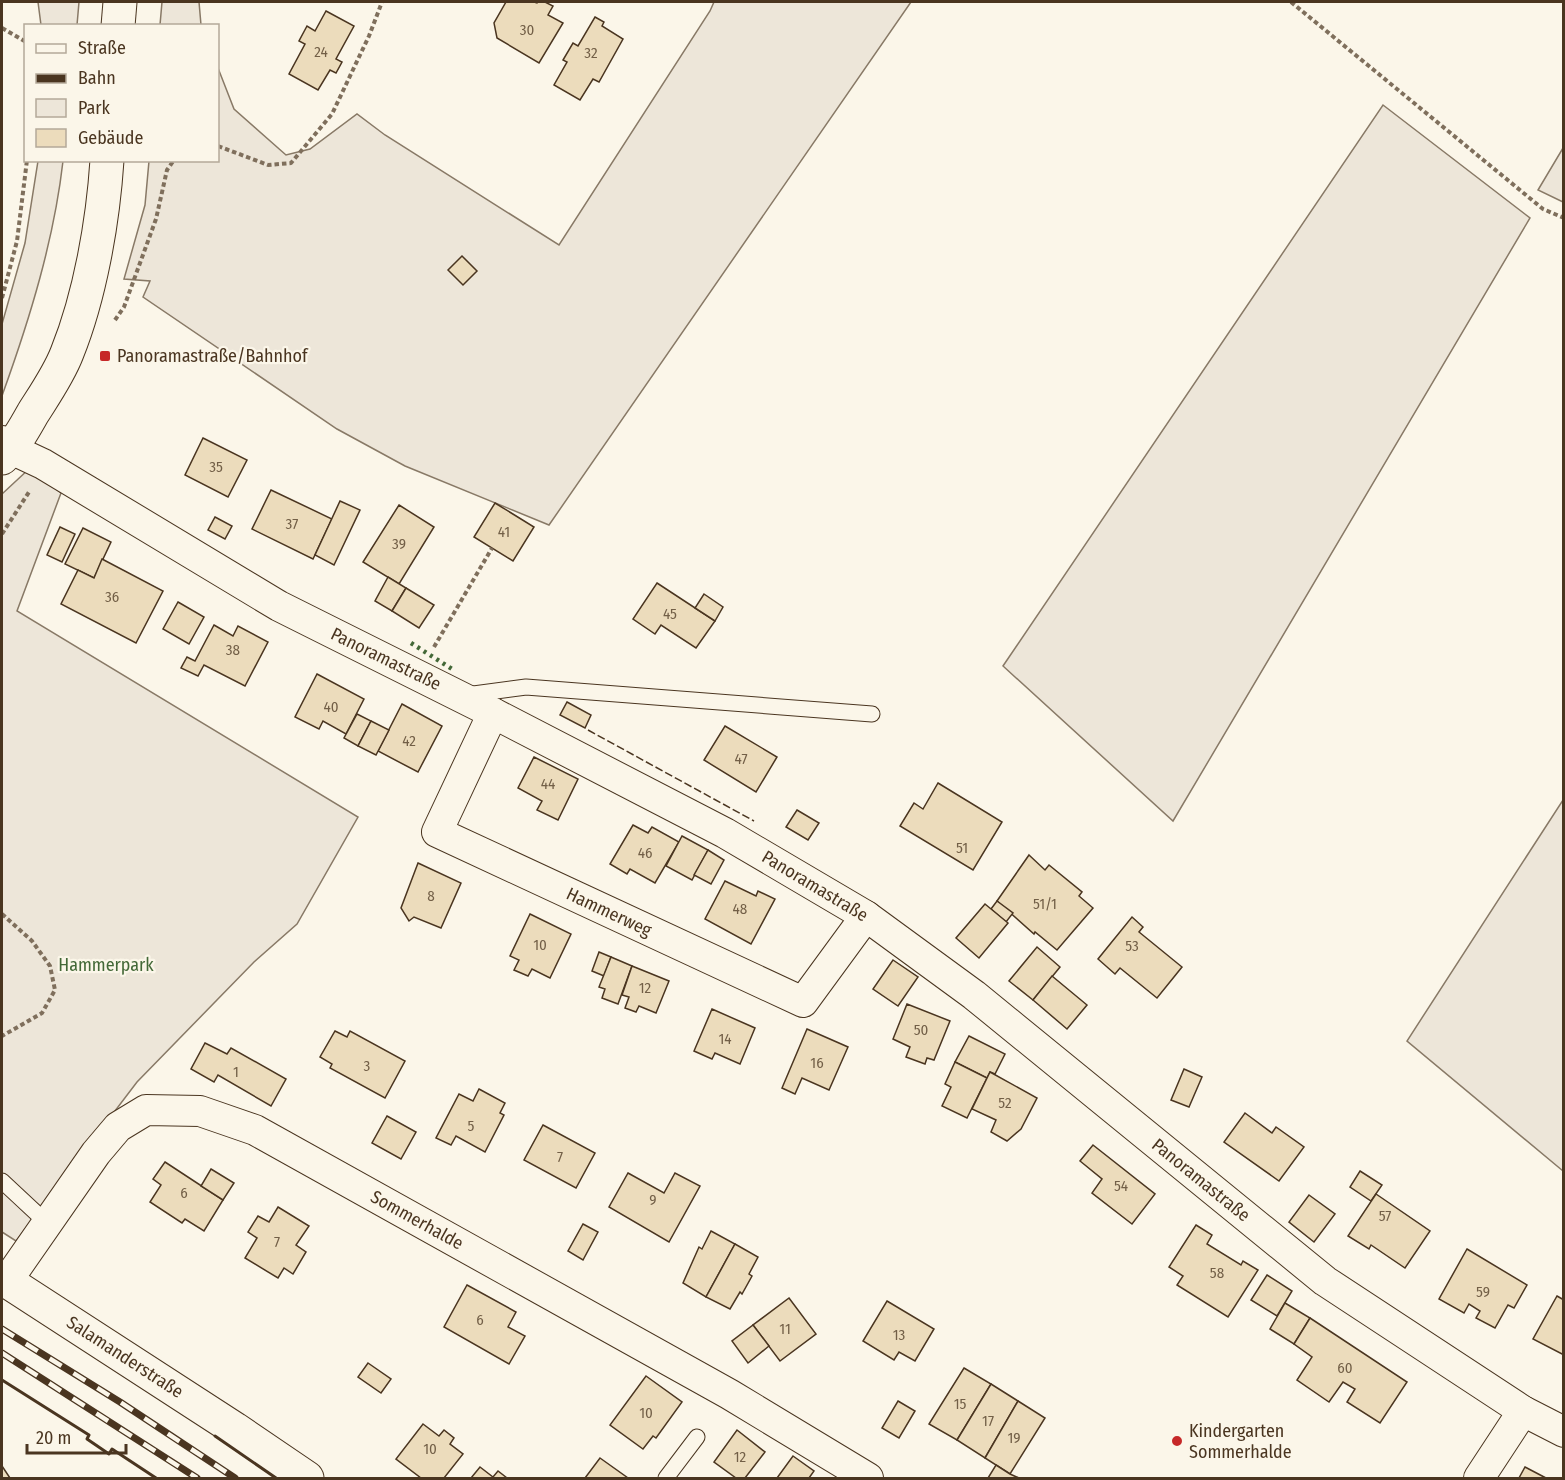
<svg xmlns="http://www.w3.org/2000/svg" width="1565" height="1480" font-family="'Fira Sans Condensed',sans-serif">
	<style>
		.green { fill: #ede6d9; stroke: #887966; stroke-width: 1.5 }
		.building { fill: #ecdcbc; stroke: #4a3520; stroke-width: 1.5 }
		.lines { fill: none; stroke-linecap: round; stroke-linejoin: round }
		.service-casing { stroke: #4a3520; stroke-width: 17 }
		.minor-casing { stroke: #4a3520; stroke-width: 32 }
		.tertiary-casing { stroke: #4a3520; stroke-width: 35 }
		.path { stroke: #7f6f5c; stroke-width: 4; stroke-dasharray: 4.5 3; stroke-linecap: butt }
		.service { stroke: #fbf6e9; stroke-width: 15 }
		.minor { stroke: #fbf6e9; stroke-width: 30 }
		.tertiary { stroke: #fbf6e9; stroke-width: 33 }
		.rail-casing { stroke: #4a3520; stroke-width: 7 }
		.rail { stroke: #fbf6e9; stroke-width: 4.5; stroke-dasharray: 14; stroke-linecap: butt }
		.hedge { stroke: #436837; stroke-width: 4.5; stroke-dasharray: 3 4.5; stroke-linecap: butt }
		.fence { stroke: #4a3520; stroke-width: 1.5; stroke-dasharray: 8 3; stroke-linecap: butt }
		.wall { stroke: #4a3520; stroke-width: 3 }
		.poi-dot { fill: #c62828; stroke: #fbf6e9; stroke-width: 2 }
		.labels { text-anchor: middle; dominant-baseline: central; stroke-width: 4.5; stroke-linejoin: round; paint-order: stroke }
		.number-label { font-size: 15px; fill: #725f47 }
		.poi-label { font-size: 18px; fill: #4a3520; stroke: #fbf6e9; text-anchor: start }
		.street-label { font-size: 18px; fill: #4a3520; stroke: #fbf6e9 }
		.park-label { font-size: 18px; fill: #436837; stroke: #fbf6e9 }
	</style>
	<rect width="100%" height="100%" fill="#fbf6e9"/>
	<g class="green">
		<path d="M38,2h41l-2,23h-36z"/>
		<path d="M162,2h37l2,23h-41z"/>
		<path d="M714,2h197l-362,523 -144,-59 -68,-37 -194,-132 7,-16 -26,-2 21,-74 4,-44 69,-1v-92l16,41 52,46 24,-6 47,-35 28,21 174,110 151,-234z"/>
		<path d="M1383,105l147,113 -357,603 -170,-155z"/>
		<path d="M1563,148v54l-25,-12z"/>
		<path d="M38,161h25c-9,79 -33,157 -60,232l-1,-2v-67l23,-81z"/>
		<path d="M30,468l31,25 -44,118 341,206 -61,107 -43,38 -117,120 -121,159 -14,-9v-738z"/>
		<path d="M1563,800v371l-156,-130z"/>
	</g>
	<g class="building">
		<path d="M506,2h28l3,1 1,-1h7l8,4 -5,9 15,8 -24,40 -42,-25 -3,-15z"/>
		<path d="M326,11l28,15 -18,33 6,3 -6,11 -6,-3 -12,20 -29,-16 16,-30 -6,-3 8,-15 8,5z"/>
		<path d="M595,17l9,5 -2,4 21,13 -24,43 -6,-3 -13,21 -26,-15 13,-23 -4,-2 10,-17 5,3z"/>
		<path d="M462,256l15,15 -14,14 -15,-15z"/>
		<path d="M203,438l44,22 -19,37 -43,-22z"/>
		<path d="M271,490l61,29 -19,40 -61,-30z"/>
		<path d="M340,501l20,9 -26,55 -19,-10z"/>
		<path d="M495,503l39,24 -21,34 -39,-24z"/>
		<path d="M399,505l35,22 -35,57 -36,-22z"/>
		<path d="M215,517l17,9 -7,13 -17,-9z"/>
		<path d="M60,527l15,7 -13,28 -15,-7z"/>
		<path d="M83,528l28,14 -17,36 -29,-14z"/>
		<path d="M102,559l61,32 -27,52 -75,-39 17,-34 16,8z"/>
		<path d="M388,577l18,11 -14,23 -17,-10z"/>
		<path d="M657,583l58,38 -19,27 -35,-23 -6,9 -22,-15z"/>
		<path d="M406,588l28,17 -15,23 -27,-17z"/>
		<path d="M704,594l19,13 -8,14 -20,-13z"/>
		<path d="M178,602l26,15 -15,27 -26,-15z"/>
		<path d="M214,625l19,11 5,-10 30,16 -23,44 -41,-21 -6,11 -17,-8 6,-11 8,4z"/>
		<path d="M317,674l47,25 -18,35 -23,-13 -4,8 -24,-12z"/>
		<path d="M567,702l24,13 -6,13 -25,-13z"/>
		<path d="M402,704l40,22 -24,46 -40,-21z"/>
		<path d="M357,714l14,7 -13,25 -14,-8z"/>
		<path d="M371,721l18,9 -13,25 -18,-9z"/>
		<path d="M725,726l52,31 -21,35 -52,-32z"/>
		<path d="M534,757l44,22 -20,41 -21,-10 5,-9 -24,-13z"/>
		<path d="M938,783l64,39 -29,48 -73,-44 14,-23 9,6z"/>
		<path d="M797,810l22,13 -11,17 -22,-13z"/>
		<path d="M633,825l15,8 4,-6 27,15 -24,41 -25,-14 -3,5 -17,-10z"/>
		<path d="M682,836l26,14 -16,30 -26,-14z"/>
		<path d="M708,850l16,10 -13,24 -17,-9z"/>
		<path d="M1029,855l16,15 4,-5 33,27 -3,4 14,12 -36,42 -22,-18 -1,2 -37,-33z"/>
		<path d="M418,863l43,20 -20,45 -27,-11 -5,4 -8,-13z"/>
		<path d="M725,881l31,15 2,-5 17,8 -24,45 -46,-25z"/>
		<path d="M997,901l16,12 -7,9 -15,-13z"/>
		<path d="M985,904l23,19 -29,35 -23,-20z"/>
		<path d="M530,914l41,20 -21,44 -18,-9 -4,7 -14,-6 5,-10 -9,-4z"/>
		<path d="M1132,917l11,10 -4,5 43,35 -25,31 -37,-30 -5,6 -17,-15z"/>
		<path d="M1037,947l23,20 -27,33 -24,-19z"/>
		<path d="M599,952l12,5 -7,19 -12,-5z"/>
		<path d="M611,957l21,9 -14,38 -16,-6 3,-9 -6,-2z"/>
		<path d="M893,960l25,17 -20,29 -25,-17z"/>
		<path d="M632,966l37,15 -13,32 -17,-7 -3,6 -11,-4 4,-11 -7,-2z"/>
		<path d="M1052,976l35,29 -20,24 -34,-29z"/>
		<path d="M907,1004l43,17 -16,39 -7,-2 -2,6 -19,-7 4,-10 -17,-8z"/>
		<path d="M712,1009l43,19 -15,36 -25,-11 -3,6 -18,-8z"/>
		<path d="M807,1029l41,18 -19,43 -27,-12 -7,16 -13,-6z"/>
		<path d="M335,1031l12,6 3,-6 55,30 -20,37 -55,-30 2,-4 -12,-7z"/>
		<path d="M969,1036l36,18 -10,20 -5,-2 -3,6 -32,-16z"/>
		<path d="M205,1043l22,11 4,-6 55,31 -15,27 -53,-31 -4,7 -23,-13z"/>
		<path d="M955,1062l32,16 -20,40 -25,-12 9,-19 -6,-3z"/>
		<path d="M1184,1069l18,8 -13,30 -18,-7z"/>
		<path d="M990,1072l47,26 -16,31 -14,12 -16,-9 5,-12 -24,-11z"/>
		<path d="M479,1089l26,14 -5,10 4,2 -19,37 -29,-16 -5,9 -15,-7 23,-44 14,7z"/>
		<path d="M1245,1113l27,20 4,-6 28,20 -25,34 -55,-39z"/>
		<path d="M387,1116l29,16 -15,27 -29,-16z"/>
		<path d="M543,1125l52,28 -19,35 -52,-28z"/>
		<path d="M1093,1145l62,49 -23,30 -40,-31 10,-14 -22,-18z"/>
		<path d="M165,1162l58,38 -19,31 -19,-12 -3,4 -32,-21 11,-17 -8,-6z"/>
		<path d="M211,1169l23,14 -11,17 -22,-14z"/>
		<path d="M1360,1171l22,14 -11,16 -21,-14z"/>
		<path d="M628,1173l36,20 11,-20 25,13 -31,56 -60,-35z"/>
		<path d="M1376,1194l54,37 -25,37 -34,-23 -2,4 -21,-13z"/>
		<path d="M1309,1195l26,19 -21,28 -25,-20z"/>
		<path d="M278,1207l31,19 -13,19 10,7 -13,22 -9,-6 -6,10 -33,-20 12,-20 -9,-6 10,-16 11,6z"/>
		<path d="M583,1224l15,8 -15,28 -15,-9z"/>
		<path d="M1196,1225l16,10 -5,9 34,21 2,-4 15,9 -30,47 -51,-32 6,-9 -14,-9z"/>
		<path d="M711,1231l24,13 -29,53 -23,-14 16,-36 3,2z"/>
		<path d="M735,1244l23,13 -9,17 3,2 -10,18 -2,-2 -10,17 -24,-12z"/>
		<path d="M1467,1249l60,36 -13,23 -6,-3 -13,23 -19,-10 4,-7 -11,-7 -5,9 -25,-14z"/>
		<path d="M1267,1275l25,16 -15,25 -26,-16z"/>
		<path d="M467,1285l49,27 -8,15 17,9 -16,28 -65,-37z"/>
		<path d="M1557,1296l7,4v55l-31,-16z"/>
		<path d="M789,1298l27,36 -36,27 -27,-36z"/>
		<path d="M887,1301l47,28 -19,32 -16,-9 -5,8 -31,-19z"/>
		<path d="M1285,1303l25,15 -16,26 -24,-15z"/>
		<path d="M1310,1318l97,64 -27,41 -33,-21 8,-13 -12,-7 -14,20 -32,-22 15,-23 -18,-13z"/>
		<path d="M753,1325l16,21 -21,17 -16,-22z"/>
		<path d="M368,1363l23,16 -10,14 -23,-16z"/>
		<path d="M964,1368l27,16 -34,56 -28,-16z"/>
		<path d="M646,1376l36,26 -26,36 -3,-2 -10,13 -33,-24z"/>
		<path d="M991,1384l27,17 -33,57 -28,-18z"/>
		<path d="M898,1401l17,10 -16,27 -17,-10z"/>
		<path d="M1018,1401l27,17 -35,56 -25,-16z"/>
		<path d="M423,1424l16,12 5,-6 10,8 -4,6 13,10 -19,24h-23l-25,-19z"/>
		<path d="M737,1430l28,22 -20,26h-9l-22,-16z"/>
		<path d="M793,1456l21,15 -5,7h-32z"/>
		<path d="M600,1458l28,20h-43z"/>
		<path d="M996,1465l14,9 9,4h-31z"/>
		<path d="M2,1466l8,12h-8z"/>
		<path d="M480,1467l13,10 5,-6 9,7h-36z"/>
		<path d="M1525,1467l21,11h-27z"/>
	</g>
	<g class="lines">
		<g class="service-casing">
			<g id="service">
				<path d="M466,695l60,-8 346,27"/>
				<path d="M2,1181l45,42"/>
				<path d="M666,1478l31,-41"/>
			</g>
		</g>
		<g class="minor-casing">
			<g id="minor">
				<path d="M2,441l9,8 32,15 236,142 214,107 232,120 141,83 108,79 351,286 198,130 41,21"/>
				<path d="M493,713l-56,119 366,170 63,-86"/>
				<path d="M7,1281l89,-128 22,-26 28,-17 54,1 55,19 474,264 139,84"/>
				<path d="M1479,1478l44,-67"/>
			</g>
		</g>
		<g class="tertiary-casing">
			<g id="tertiary">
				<path d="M118,26l2,-24"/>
				<path d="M2,458c13,-13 22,-29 31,-45 12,-19 26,-39 34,-60 23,-57 36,-131 40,-193"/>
				<path d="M2,1278l233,151 72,49"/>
			</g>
		</g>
		<g class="path">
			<path d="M1291,2l252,207 21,9"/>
			<path d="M2,28l24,14"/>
			<path d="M218,146l50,19 23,-2 41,-49 37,-78 13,-34"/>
			<path d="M2,298l15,-57 10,-81"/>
			<path d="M115,320l9,-13 32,-88 11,-49 7,-10"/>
			<path d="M2,534l27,-42"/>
			<path d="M434,647l58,-99"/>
			<path d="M2,914l30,27 18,25 5,24 -13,23 -40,23"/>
		</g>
		<use href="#service" class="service"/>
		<use href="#minor" class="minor"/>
		<use href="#tertiary" class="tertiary"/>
		<g class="rail-casing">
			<g id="rail">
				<path d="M2,1329l118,73 115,76"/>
				<path d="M2,1353l195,125"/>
			</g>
		</g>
		<use href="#rail" class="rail"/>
		<path class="hedge" d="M411,643l41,26"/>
		<path class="fence" d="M588,730l166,91"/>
		<g class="wall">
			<path d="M2,1380l87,55 -2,4 22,15 3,-5 44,29"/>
			<path d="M215,1436l61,42"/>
		</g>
	</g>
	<g class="poi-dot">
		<rect x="99" y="350" width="12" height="12" rx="3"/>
		<circle cx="1177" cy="1441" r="6"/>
	</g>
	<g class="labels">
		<g class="number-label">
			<text x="527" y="30">30</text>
			<text x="321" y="52">24</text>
			<text x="591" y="53">32</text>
			<text x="216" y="467">35</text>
			<text x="292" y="524">37</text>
			<text x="504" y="532">41</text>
			<text x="399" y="544">39</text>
			<text x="112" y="597">36</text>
			<text x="670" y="614">45</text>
			<text x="233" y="650">38</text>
			<text x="331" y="707">40</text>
			<text x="409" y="741">42</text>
			<text x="741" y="759">47</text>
			<text x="548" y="784">44</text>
			<text x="962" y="848">51</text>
			<text x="645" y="853">46</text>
			<text x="431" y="896">8</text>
			<text x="1045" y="904">51/1</text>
			<text x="740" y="909">48</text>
			<text x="540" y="945">10</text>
			<text x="1132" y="946">53</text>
			<text x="645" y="988">12</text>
			<text x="921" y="1030">50</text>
			<text x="725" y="1039">14</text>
			<text x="817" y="1063">16</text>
			<text x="367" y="1066">3</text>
			<text x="236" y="1072">1</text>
			<text x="1005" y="1103">52</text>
			<text x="471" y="1126">5</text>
			<text x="560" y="1157">7</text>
			<text x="1121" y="1186">54</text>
			<text x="184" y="1193">6</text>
			<text x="653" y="1200">9</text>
			<text x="1385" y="1216">57</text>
			<text x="277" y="1242">7</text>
			<text x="1217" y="1273">58</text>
			<text x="1483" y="1292">59</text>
			<text x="480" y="1320">6</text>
			<text x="785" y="1329">11</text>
			<text x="899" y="1335">13</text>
			<text x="1345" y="1368">60</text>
			<text x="960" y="1404">15</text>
			<text x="646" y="1413">10</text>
			<text x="988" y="1421">17</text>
			<text x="1014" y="1438">19</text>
			<text x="430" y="1449">10</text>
			<text x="740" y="1457">12</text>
		</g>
		<g class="poi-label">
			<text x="117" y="356">Panoramastraße/Bahnhof</text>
			<text x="1189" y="1431">Kindergarten<tspan x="1189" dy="21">Sommerhalde</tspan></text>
		</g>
		<g class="street-label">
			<text transform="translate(386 659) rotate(26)">Panoramastraße</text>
			<text transform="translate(815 886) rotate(31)">Panoramastraße</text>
			<text transform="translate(609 912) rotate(25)">Hammerweg</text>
			<text transform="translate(1201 1180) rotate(39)">Panoramastraße</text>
			<text transform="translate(417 1220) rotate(29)">Sommerhalde</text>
			<text transform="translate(125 1357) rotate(33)">Salamanderstraße</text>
		</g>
		<g class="park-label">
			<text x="106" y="965">Hammerpark</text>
		</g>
	</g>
	<rect width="1565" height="1480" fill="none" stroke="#4a3520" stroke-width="6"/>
	<rect x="24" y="24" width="195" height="138" fill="#fbf6e9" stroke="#b4a999" stroke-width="1.5"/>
	<rect x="36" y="44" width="30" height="9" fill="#fbf6e9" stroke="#b4a999" stroke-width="1.5"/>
	<text x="78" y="54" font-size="18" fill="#4a3520">Straße</text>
	<rect x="36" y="74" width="30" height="9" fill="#4a3520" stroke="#b4a999" stroke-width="1.5"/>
	<text x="78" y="84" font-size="18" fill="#4a3520">Bahn</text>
	<rect x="36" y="99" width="30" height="18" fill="#ede6d9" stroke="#b4a999" stroke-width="1.5"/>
	<text x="78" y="114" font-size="18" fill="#4a3520">Park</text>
	<rect x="36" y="129" width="30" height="18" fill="#ecdcbc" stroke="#b4a999" stroke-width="1.5"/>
	<text x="78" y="144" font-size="18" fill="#4a3520">Gebäude</text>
	<path d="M27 1444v9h99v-9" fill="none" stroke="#4a3520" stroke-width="3"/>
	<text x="36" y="1444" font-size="18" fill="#4a3520" stroke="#fbf6e9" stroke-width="4.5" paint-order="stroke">20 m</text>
</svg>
